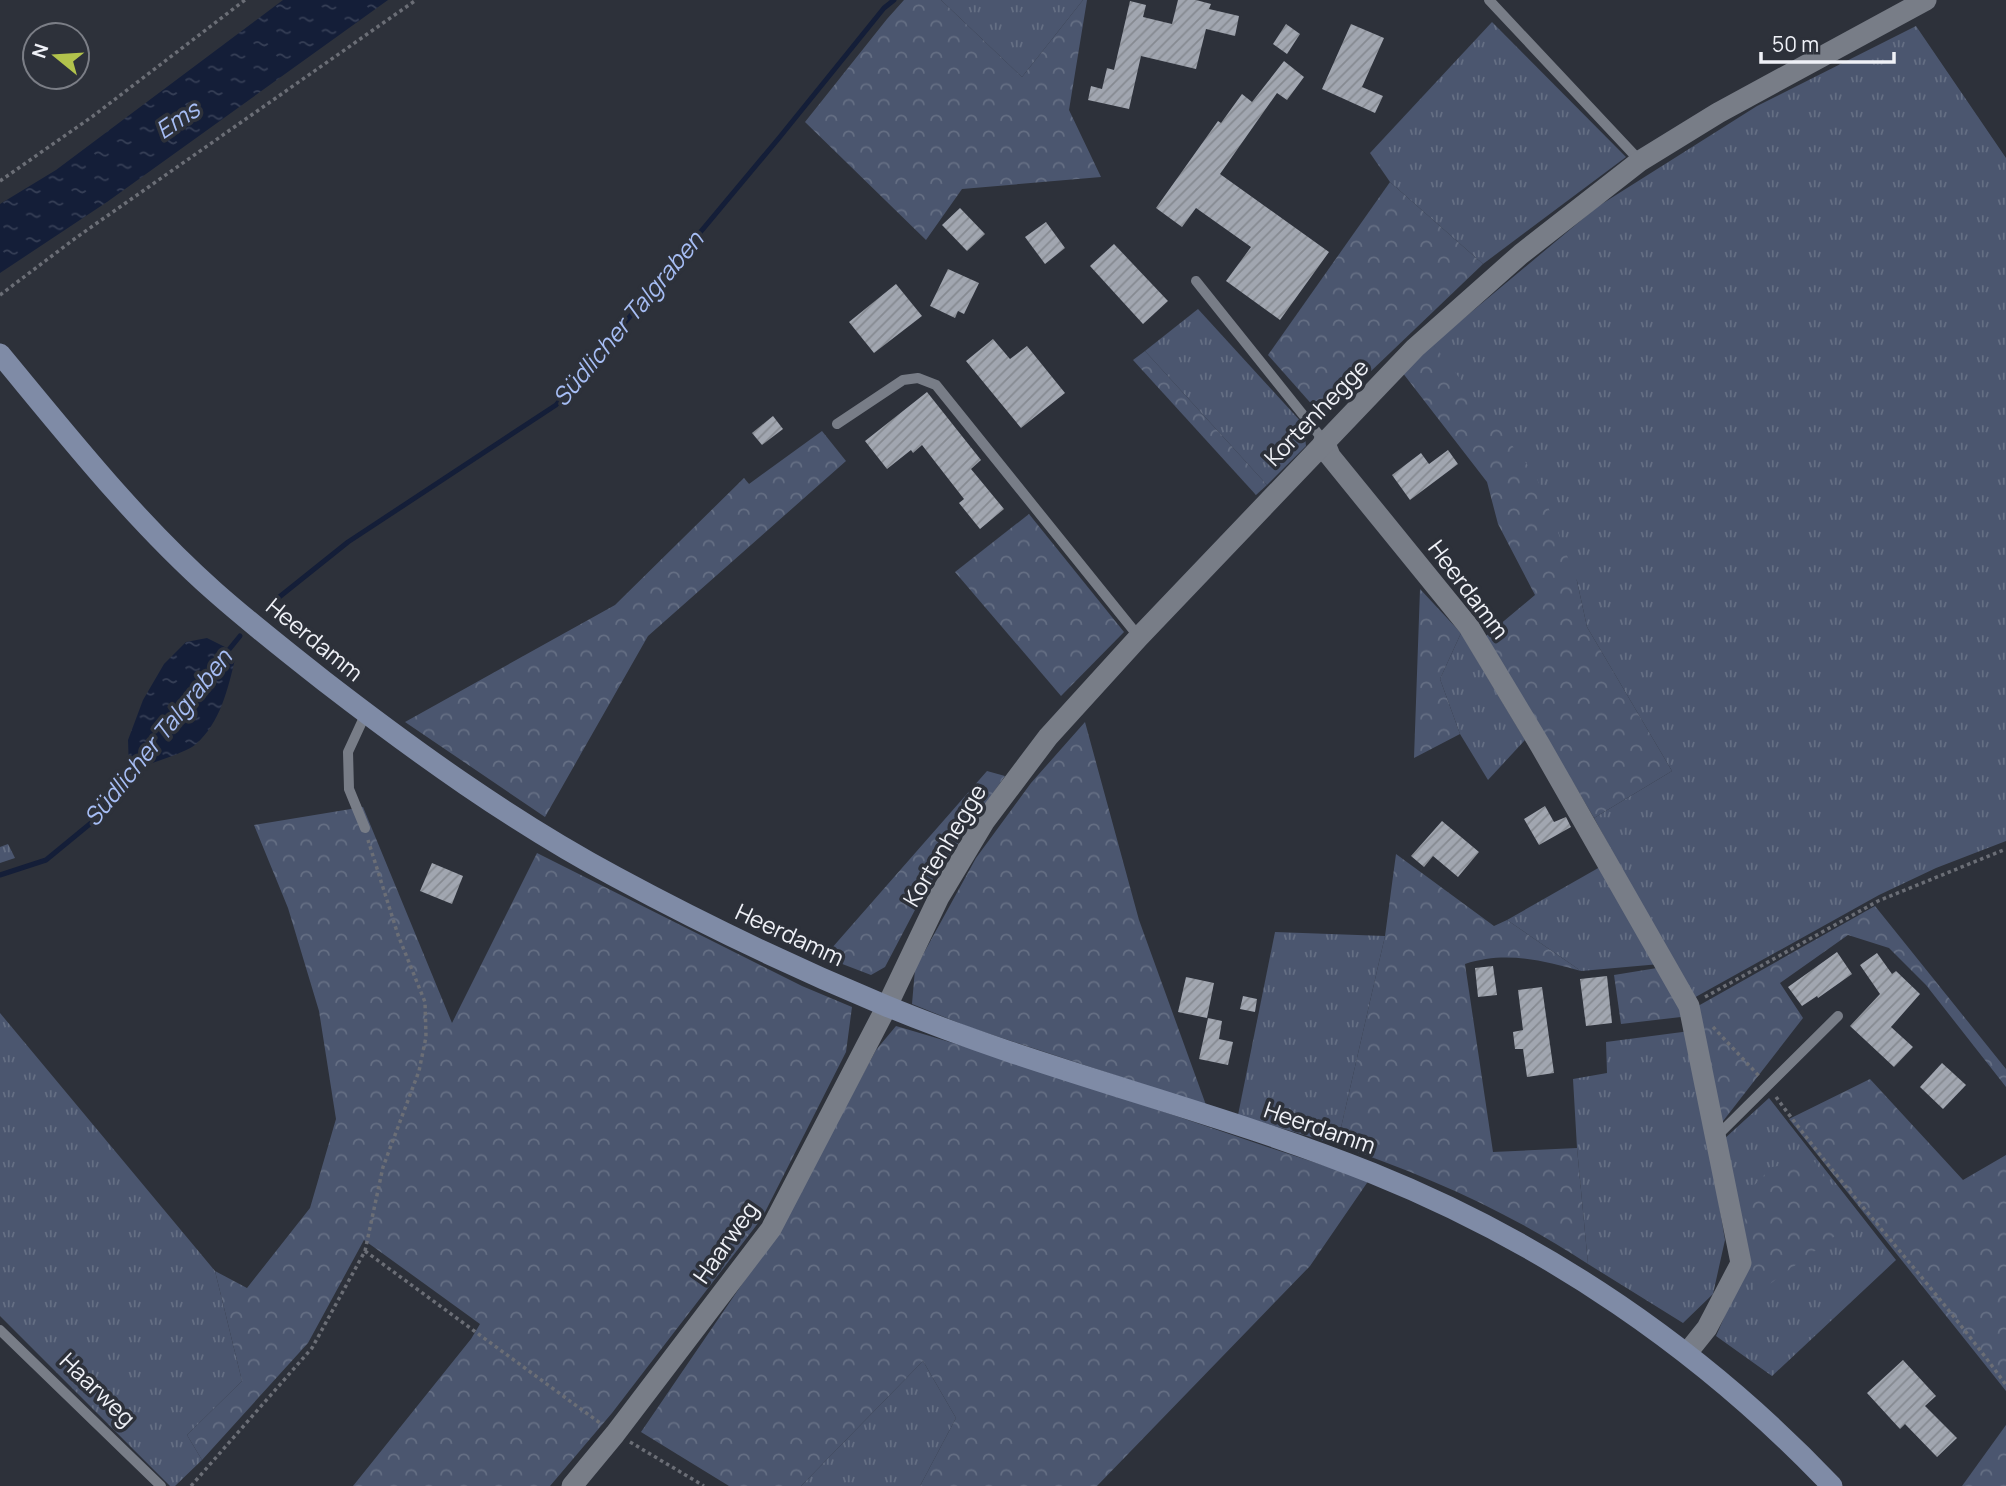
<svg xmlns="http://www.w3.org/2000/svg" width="2006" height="1486" font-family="Manrope,sans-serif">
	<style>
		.grass { fill: url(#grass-tufts) }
		.forest { fill: url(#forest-crowns) }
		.water { fill: url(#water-ripples) }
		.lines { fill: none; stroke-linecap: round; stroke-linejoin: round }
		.stream { stroke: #141e38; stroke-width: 5 }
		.building { fill: url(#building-hatch) }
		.path { stroke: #6b6e76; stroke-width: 3.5; stroke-dasharray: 3.5 3.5; stroke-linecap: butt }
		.lane { stroke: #787d87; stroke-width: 10 }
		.street { stroke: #787d87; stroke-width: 21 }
		.secondary { stroke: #7f8ba6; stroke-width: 21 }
		.labels { text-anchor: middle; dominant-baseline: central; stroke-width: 7; stroke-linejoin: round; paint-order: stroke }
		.street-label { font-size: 23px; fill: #eff1f7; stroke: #2d313a }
		.water-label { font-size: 24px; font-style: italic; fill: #a6bdf4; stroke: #2d313a }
	</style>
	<defs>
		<pattern id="grass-tufts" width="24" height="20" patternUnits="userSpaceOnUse" patternTransform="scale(1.75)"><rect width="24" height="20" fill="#4b566f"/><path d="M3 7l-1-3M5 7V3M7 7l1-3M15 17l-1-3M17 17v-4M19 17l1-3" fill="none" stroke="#656f84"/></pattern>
		<pattern id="forest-crowns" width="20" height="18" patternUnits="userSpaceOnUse" patternTransform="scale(1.75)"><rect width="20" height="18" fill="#4b566f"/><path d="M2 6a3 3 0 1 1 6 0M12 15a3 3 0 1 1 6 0" fill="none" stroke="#656f84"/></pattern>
		<pattern id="water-ripples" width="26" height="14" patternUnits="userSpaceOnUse" patternTransform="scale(1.75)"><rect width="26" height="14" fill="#141e38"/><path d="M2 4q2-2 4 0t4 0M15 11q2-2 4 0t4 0" fill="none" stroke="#363f56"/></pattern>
		<pattern id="building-hatch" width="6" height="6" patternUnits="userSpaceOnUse" patternTransform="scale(1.75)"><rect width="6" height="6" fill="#a1a6b0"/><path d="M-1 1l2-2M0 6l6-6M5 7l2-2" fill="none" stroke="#868a91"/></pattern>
	</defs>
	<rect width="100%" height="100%" fill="#2d313a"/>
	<g class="grass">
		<path d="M941,0h142l-61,77z"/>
		<path d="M1492,22l134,135 -143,107 -93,-82 -20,-29z"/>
		<path d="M1916,26l90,132v683l-70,27 -57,27 -187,104 -98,-181 78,-47 -85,-144 -10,-46 -144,-237 164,-137 160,-101z"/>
		<path d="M1198,309l106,116 2,21 -39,39 -122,-134z"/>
		<path d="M1461,633l64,107 -37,40 -28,-46 -20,-55z"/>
		<path d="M8,844l7,14 -15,5v-16z"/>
		<path d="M1600,867l60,97 -79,7 -74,-51z"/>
		<path d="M1275,932l110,4 -48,209 -99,-30z"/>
		<path d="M0,1013l215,258 27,110 -55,54 15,25 -27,26h-5l-170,-170z"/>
		<path d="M1690,1031l35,209 -12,54 -30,29 -95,-59 -11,-116 -4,-69 34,-6 -1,-31z"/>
		<path d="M1769,1098l127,162 -124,116 -56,-40 32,-73 -25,-123z"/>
		<path d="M923,1361l33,57 -36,68h-119z"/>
	</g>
	<g class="forest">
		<path d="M904,0h37l81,77 61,-77h4l-18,110 32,67 -139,12 -36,51 -121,-118 82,-103z"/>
		<path d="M1390,182l93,82 -160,153 -55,-62z"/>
		<path d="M1433,344l103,132 41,105 10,46 85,144 -78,47 -108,-182 49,-41 -37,-71 -11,-42 -85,-110z"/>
		<path d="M1145,351l122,134 -11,10 -123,-135z"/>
		<path d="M822,431l24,30 -198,175 -103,181 -140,-95 210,-117 129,-127 5,6z"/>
		<path d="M1029,514l95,118 -63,64 -106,-124z"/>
		<path d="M1420,589l41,44 -21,46 20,55 -46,24z"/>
		<path d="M1085,722l54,198 67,185 -237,-78 -57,-23 3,-35 61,-111 55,-75z"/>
		<path d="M987,771l18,5 -79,113 -41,78 -14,8 -47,-18z"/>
		<path d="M363,807l89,216 85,-170 265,133 50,21 -6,45 -84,166 -150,195 -62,73h-197l118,-147 9,-15 -116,-84 -56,103 -106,117 -15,-25 55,-54 -27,-110 32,17 63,-80 26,-89 -17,-108 -31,-103 -34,-83z"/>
		<path d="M1396,854l98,72 13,-6 74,51c-40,-11 -76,-20 -116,-7l28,188 84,-4 11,116c-77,-51 -164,-90 -251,-119l48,-209z"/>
		<path d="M1875,906l131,163v18l-80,-102 -37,-37 -41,-13 -68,48 23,35 -83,107 -22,-119z"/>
		<path d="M1657,968l23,41 1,8 -60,7 -7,-49z"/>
		<path d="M896,1026c159,46 315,104 473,154l-59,86 -213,220h-177l36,-68 -33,-57 -122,125h-72l-88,-54 136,-199 99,-183z"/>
		<path d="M1870,1079l93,101 43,-25v236l-217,-272z"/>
		<path d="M1813,1160l45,59 -103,76 -13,-97 30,-31z"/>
		<path d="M2006,1425v61h-44z"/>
	</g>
	<g class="water">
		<path d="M283,0h105l-281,202 -107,71v-69l56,-34z"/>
		<path d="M207,638l22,11 6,10c-7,30 -15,64 -39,85 -10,9 -52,22 -67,26l-1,-30 15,-40 21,-36 22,-22z"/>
	</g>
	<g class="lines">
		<g class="stream">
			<path d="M273,602l75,-60 208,-137 223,-267 105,-130 10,-8"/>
			<path d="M227,652l13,-16"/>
			<path d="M0,875l46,-15 45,-37 43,-58"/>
		</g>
	</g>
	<g class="building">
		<path d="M1178,0h18l15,4 -2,5 30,7 -4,20 -29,-7 -10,40 -55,-13 -12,53 -41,-9 3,-14 11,3 5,-21 7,2 16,-69 16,4 -3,12 29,7z"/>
		<path d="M1286,24l14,10 -13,20 -14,-10z"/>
		<path d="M1351,24l33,14 -22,49 21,9 -8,17 -53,-24z"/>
		<path d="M1284,61l20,16 -17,23 -10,-7 -57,81 109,78 -49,68 -54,-39 25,-34 -55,-39 -14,19 -26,-19 62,-87 3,2 21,-29 10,8z"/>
		<path d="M960,208l25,26 -18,17 -25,-26z"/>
		<path d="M1046,222l19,26 -20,16 -20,-27z"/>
		<path d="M1114,244l54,57 -25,23 -53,-58z"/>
		<path d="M948,269l31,14 -15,31 -6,-3 -3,7 -25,-12z"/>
		<path d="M896,284l26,32 -48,37 -25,-31z"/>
		<path d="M993,339l17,20 17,-13 38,47 -44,35 -55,-67z"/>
		<path d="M927,392l54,68 -10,9 33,40 -24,20 -21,-26 5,-4 -42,-54 -9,8 -2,-3 -24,19 -22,-28z"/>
		<path d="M773,416l10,13 -21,16 -10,-12z"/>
		<path d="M1448,450l10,14 -48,36 -18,-25 29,-22 8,11z"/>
		<path d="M1545,806l9,16 12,-5 5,10 -32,18 -15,-26z"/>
		<path d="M1442,821l37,31 -21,25 -25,-21 -9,11 -13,-11z"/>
		<path d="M432,863l31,13 -11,28 -32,-13z"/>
		<path d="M1837,952l15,22 -34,24 -1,-2 -15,10 -14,-19z"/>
		<path d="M1877,953l15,21 4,-3 24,23 -29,33 22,20 -19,20 -44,-41 30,-32 -20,-29z"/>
		<path d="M1493,966l4,29 -19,2 -3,-29z"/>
		<path d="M1607,976l5,47 -26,3 -6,-47z"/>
		<path d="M1186,977l28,6 -7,35 -29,-6z"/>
		<path d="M1542,987l12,86 -27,4 -4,-28h-8l-2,-17 10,-2 -5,-40z"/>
		<path d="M1243,996l14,3 -2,13 -15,-3z"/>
		<path d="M1208,1018l14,3 -3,18 14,3 -5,23 -29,-6z"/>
		<path d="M1942,1063l24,22 -23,24 -23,-22z"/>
		<path d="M1903,1360l33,36 -11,10 32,32 -20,19 -32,-33 -5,5 -33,-36z"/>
	</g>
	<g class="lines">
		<g class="path">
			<path d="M0,181l93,-65 152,-116"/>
			<path d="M0,295l77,-58 339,-237"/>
			<path d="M1705,997l173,-96 128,-52"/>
			<path d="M1713,1027l47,50"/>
			<path d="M1776,1097c72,99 158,188 230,288"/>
			<path d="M365,1251l235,172"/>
			<path d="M630,1442l74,44"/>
			<path d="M191,1486l121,-138 53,-97 18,-84 36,-96 7,-34 -1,-35 -27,-67 -30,-95"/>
		</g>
		<g class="lane">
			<path d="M1489,0l151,161"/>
			<path d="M1196,281l128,160"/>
			<path d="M837,424l66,-44 15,-2 18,7 203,252"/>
			<path d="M365,828l-16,-39 -1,-37 18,-39"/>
			<path d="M1717,1136l121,-120"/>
			<path d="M0,1330l161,156"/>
		</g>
		<g class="street">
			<path d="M1324,441l6,15 139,171 71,118 149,261 52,257 -34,65 -20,25"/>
			<path d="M572,1486l43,-52 156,-205 116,-223 52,-109 45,-75 64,-85 91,-100 276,-289 106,-94 119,-93 78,-48 208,-113"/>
		</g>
		<path class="secondary" d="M0,354c68,82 134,166 214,237 35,31 73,61 110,90 92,71 189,141 292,196 87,47 177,90 268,128 159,66 328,104 488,168 174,70 331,177 460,313"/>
	</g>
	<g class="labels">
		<g class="street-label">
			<text transform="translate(1316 412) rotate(-46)">Kortenhegge</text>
			<text transform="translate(1469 589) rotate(53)">Heerdamm</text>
			<text transform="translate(315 639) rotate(39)">Heerdamm</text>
			<text transform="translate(944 845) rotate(-59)">Kortenhegge</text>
			<text transform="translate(790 934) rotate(25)">Heerdamm</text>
			<text transform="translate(1320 1127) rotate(19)">Heerdamm</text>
			<text transform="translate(725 1242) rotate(-55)">Haarweg</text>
			<text transform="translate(98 1389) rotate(44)">Haarweg</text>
		</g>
		<g class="water-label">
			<text transform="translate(177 119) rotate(-34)">Ems</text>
			<text transform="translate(627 318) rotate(-50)">Südlicher Talgraben</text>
			<text transform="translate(157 737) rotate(-51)">Südlicher Talgraben</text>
		</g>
	</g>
	<g transform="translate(56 56) rotate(288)"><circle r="33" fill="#2d313a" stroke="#7b7e86" stroke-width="2"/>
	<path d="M0-5L12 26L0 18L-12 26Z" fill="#b2c34c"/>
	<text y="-10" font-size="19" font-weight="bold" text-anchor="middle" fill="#eff1f7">N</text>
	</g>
	<path d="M1761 52v10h133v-10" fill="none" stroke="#eff1f7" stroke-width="3.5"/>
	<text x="1772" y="52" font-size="21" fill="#eff1f7" stroke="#2d313a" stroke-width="5" paint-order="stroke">50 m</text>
</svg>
